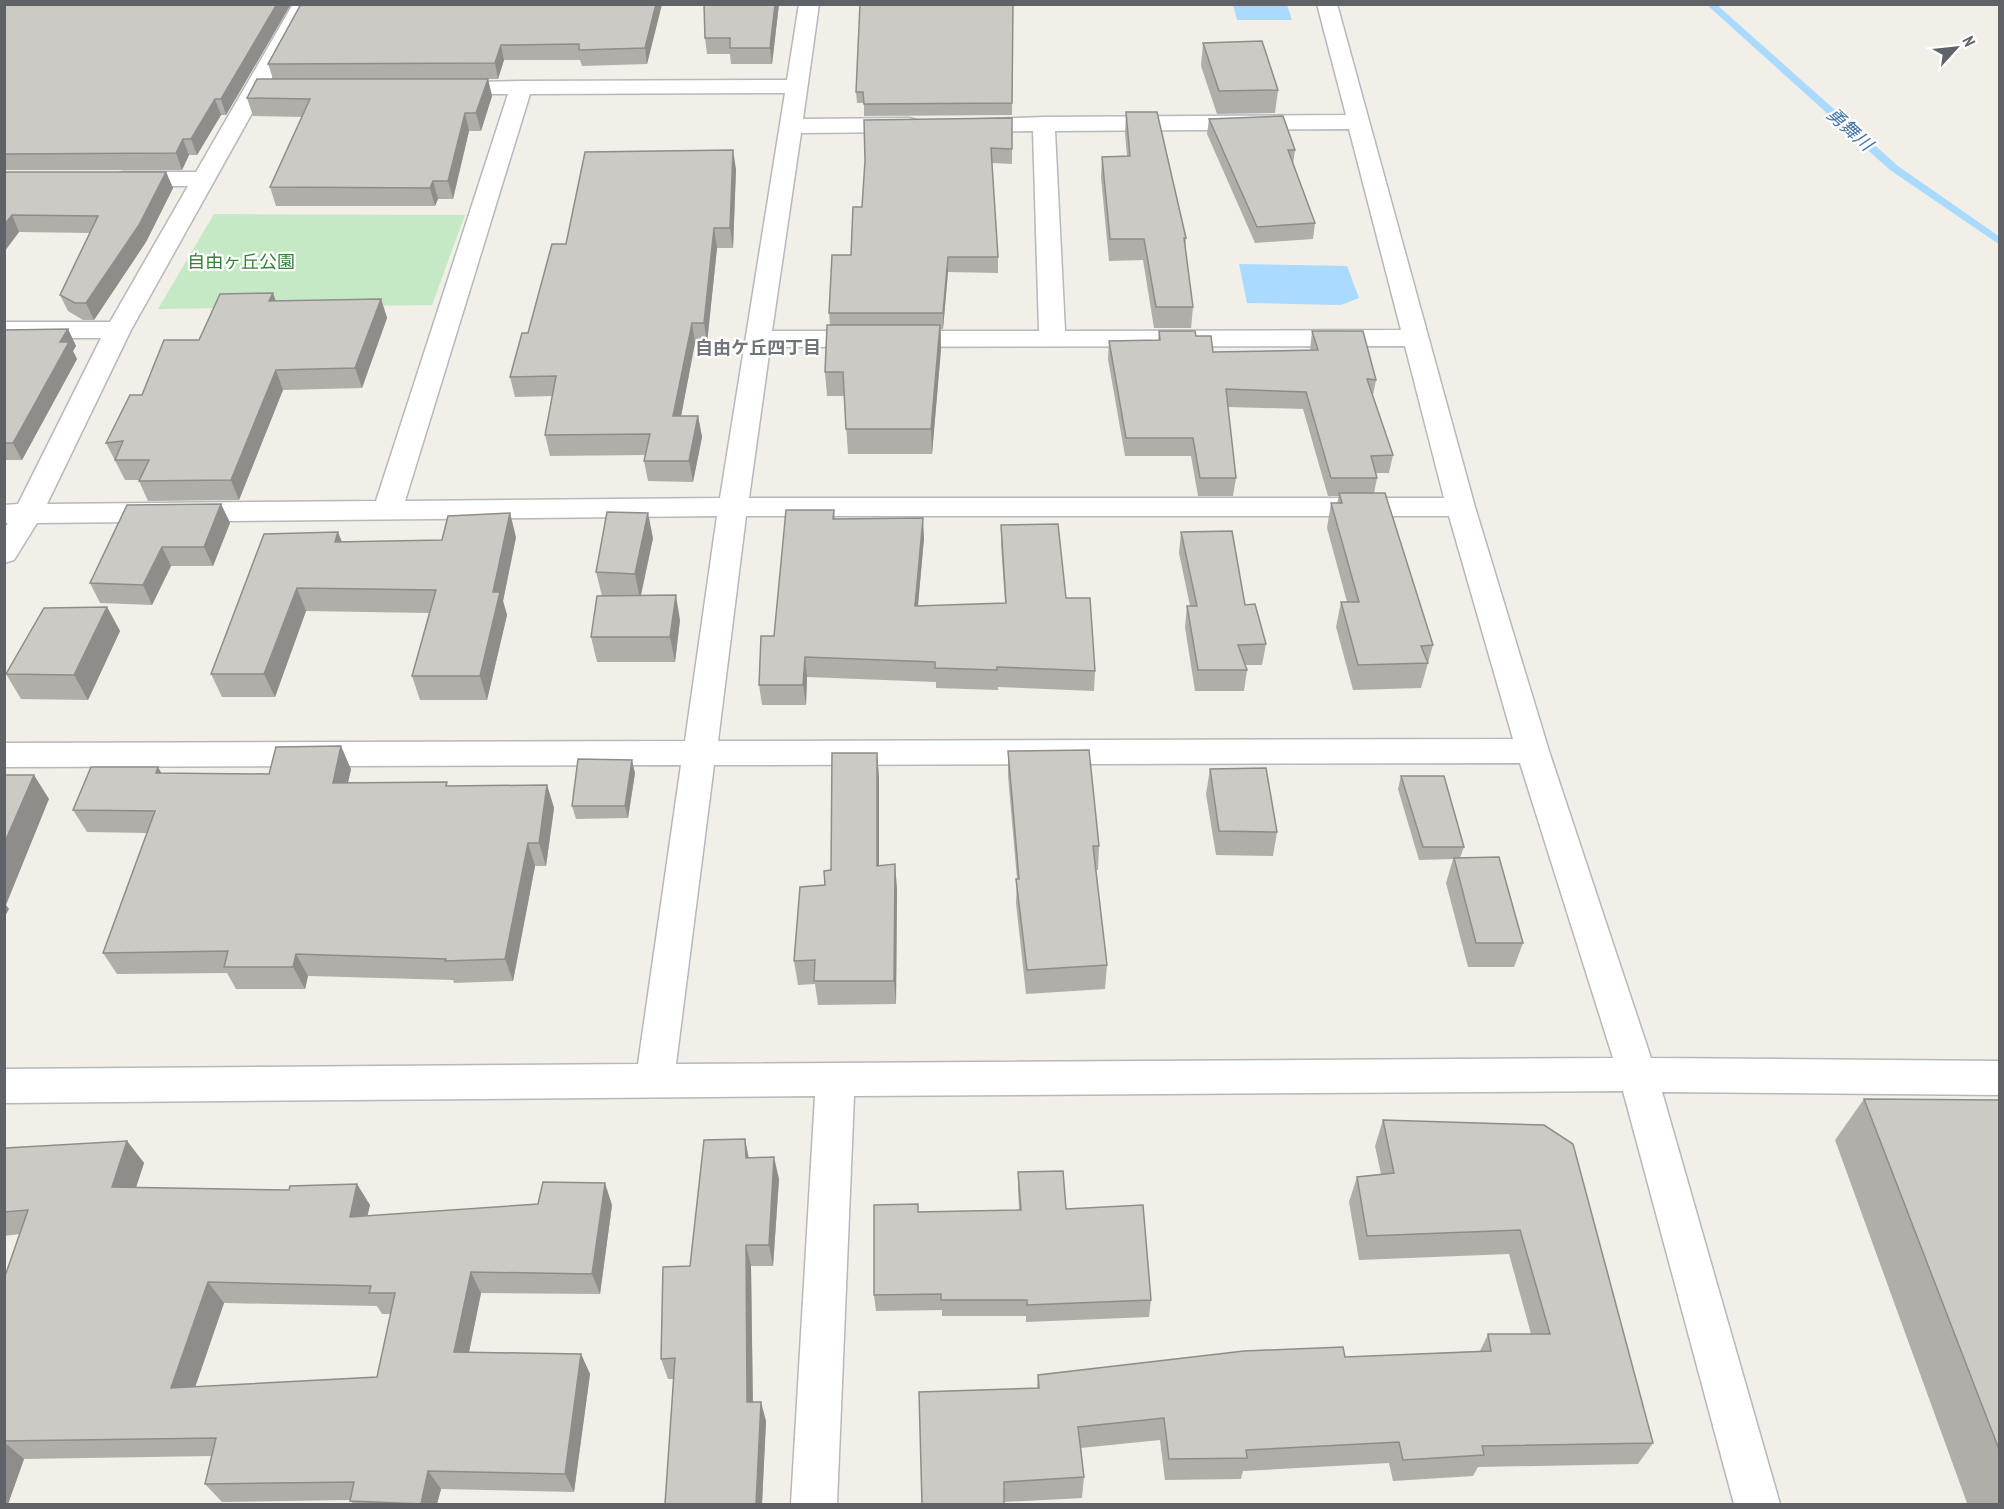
<svg xmlns="http://www.w3.org/2000/svg" width="2004" height="1509" font-family="'PT Sans Narrow','Noto Sans JP',sans-serif">
	<style>
		.green { fill: #c5e8c5 }
		.water { fill: #aadaff }
		.lines { fill: none; stroke-linecap: round; stroke-linejoin: round }
		.stream { fill: #aadaff; fill-rule: evenodd }
		.minor-casing { stroke: #b5b8bc; stroke-width: 3 }
		.minor { fill: #fff; fill-rule: evenodd }
		.wall { fill: #afaea9; fill-rule: evenodd }
		.shaded-wall { fill: #8f8d8a }
		.building { fill: #cccac5; stroke: #8f8d8a; stroke-width: 1.5; fill-rule: evenodd }
		.labels { text-anchor: middle; dominant-baseline: central; stroke-width: 4.5; stroke-linejoin: round; paint-order: stroke }
		.far-water-label { font-size: 18px; font-style: italic; fill: #4174aa; stroke: #fff }
		.far-park-label { font-size: 18px; fill: #348238; stroke: #fff }
		.far-neighbourhood-label { font-size: 18px; font-weight: bold; fill: #70757a; stroke: #fff }
	</style>
	<rect width="100%" height="100%" fill="#f1efe8"/>
	<path class="green" d="M214,214l251,1 -33,90 -274,4z"/>
	<g class="water">
		<path d="M1233,5h54l5,15h-55z"/>
		<path d="M1239,264l108,2 12,32 -18,7 -94,-2z"/>
	</g>
	<g class="lines">
		<path class="stream" d="M1706,4h10l182,162 102,71v8l-110,-75z"/>
		<g class="minor-casing">
			<path id="minor" d="M293,4h20l-182,326 -84,174 329,-3 132,-407h-62l-8,-1 -3,-5 3,-5 83,-2 266,-1 12,-76h20l-16,115 106,-1 8,2 3,5 -3,5 -8,2 -108,1 -29,198h267l-6,-200 -66,1 -8,-2 -3,-5 3,-5 85,-3 302,-2 -29,-111h20l138,503 74,244 102,307 349,3v34l-338,-3 118,412h-46l-111,-413 -769,5 -17,408h-46l24,-408 -811,7v-34l634,-5 43,-299 -677,2v-24l681,-2 32,-225 -680,7 -23,37 -10,3v-34l4,-6h-4v-18l14,-1 83,-166h-97v-16h106l78,-136h-65l-8,-2 -4,-5 4,-5 8,-2h73zM785,93l-65,405 -315,3 125,-407zM1349,129l52,201 -336,1 -10,-200zM1405,346l39,152h-695l21,-151zM746,516h703l64,223 -795,2zM1520,763l93,295 -937,6 38,-299z"/>
		</g>
		<use href="#minor" class="minor"/>
	</g>
	<g class="wall">
		<path d="M4,4h287l-65,111h-5l-24,40h-8l-7,15h-178z"/>
		<path d="M301,4h361l-15,60 -65,2 -2,-6h-76l-6,19h-10l4,17 -11,35h-12l-16,68h-15l-3,7h-159l-6,-19 32,-70 -49,-1 -6,-18 26,-19 -5,-15z"/>
		<path d="M704,4h75l-7,60h-41l-1,-10h-23l-2,-16z"/>
		<path d="M1013,4l-1,111 -148,1v-13h-7l-1,-11z"/>
		<path d="M1203,43l75,47 -3,23 -58,1 -16,-48z"/>
		<path d="M1126,112l60,126 -1,12 8,57 -2,21h-37l-11,-68 -34,1 -8,-83 1,-21 25,-1 -2,-23z"/>
		<path d="M1012,118v46l-20,-1 6,94v16l-50,-1 -5,57h-2v20l-9,105h-84l-4,-58h-17l-2,-24 5,-47 -1,-12 22,-58 11,-48z"/>
		<path d="M1209,119l86,31 -2,15 22,58 -2,16 -58,4 -48,-109z"/>
		<path d="M736,169l-3,79h-16l-10,95h-12l-14,73h17l4,21 -9,45 -45,-1 -4,-20 1,-6 -95,1 -5,-21 7,-39 -37,1 -5,-20 56,-133z"/>
		<path d="M4,172h162l7,16 -27,54 -52,78h-11l-15,-9 -8,-16 30,-62 -71,-1 -15,20z"/>
		<path d="M273,293l2,8 106,-2 6,19 -25,70 -79,2 -44,110 -91,1 -9,-20v-1h-14l-19,-37 36,-48 57,-55z"/>
		<path d="M68,329l8,17 -3,5 4,8 -55,101h-18v-130z"/>
		<path d="M1159,331l37,5 17,16 97,-2 2,-19 64,49 -3,15 20,60 -4,18h-13l1,5 -3,15 59,152 -12,43 -68,2 -17,-63 5,-25h6l-20,-74 4,-25h6l2,-7h-11l-25,-87 -75,-2 8,71 -3,18h-35l-7,-40h-66l-17,-97 1,-18h49z"/>
		<path d="M221,504l9,19 -17,43h-42l-19,39 -52,-2 -10,-20z"/>
		<path d="M834,510l1,9 89,19 -6,68 87,-3 -4,-58v-20l65,73 29,73 -1,20 -96,-4v3l-62,-2v-6l-129,-5 -1,28h-44l-3,-20 15,-49z"/>
		<path d="M1181,532l64,73 21,39 -4,21h-17l2,5 -3,21h-49l-10,-64 2,-21h3l-11,-53z"/>
		<path d="M516,537l-13,64 4,14 -20,85h-67l-8,-24 17,-63 -123,-2 -31,86h-53l-11,-23 131,-132 100,-2z"/>
		<path d="M653,538l-12,57 39,25 -5,42h-78l-6,-25 11,-41 -6,-24z"/>
		<path d="M107,607l13,24 -32,69 -67,-1 -15,-25z"/>
		<path d="M1008,751l91,95 -1,24h-2l11,95 -2,24 -79,5 -10,-91 1,-24 -9,-103z"/>
		<path d="M877,753l2,25v88l18,22 -1,116 -78,1 -3,-21 -17,1 -4,-24z"/>
		<path d="M158,767l3,6 108,1 82,-5 -3,13 100,4 99,-1 7,23 -8,58h-11l-22,115 -59,2 -1,-3 -145,-4 -3,13h-69l-9,-16 -110,1 -14,-21 44,-120 -60,-1 -14,-22z"/>
		<path d="M1210,769l67,63 -4,24 -57,-1 -10,-61z"/>
		<path d="M635,773l-7,45 -52,1 -4,-13z"/>
		<path d="M1401,776l63,71 -4,11 63,85 -9,24h-46l-22,-84 7,-24 -34,1 -21,-71z"/>
		<path d="M1864,1099l136,1v404l-33,-1 -132,-363z"/>
		<path d="M1383,1120l161,5 109,318 -15,21 -160,3 -5,9 -80,5 -4,-18 -146,8 -2,8 -76,1 -5,-40 -79,8 3,29 -2,21 -78,4 -82,2 115,-116 1,-13 307,-18 135,-6 8,-17h43l-22,-80 -150,6 -10,-58 8,-25 24,-3 -6,-28z"/>
		<path d="M745,1139l4,19 30,21 -6,87h-22l2,136 13,19 -4,83h-97l9,-125h-6l-7,-20 29,-93z"/>
		<path d="M127,1141l17,22 -8,24 234,18 -3,11 245,-11 -12,89 -119,-1 -12,59 112,2 9,20 -16,118 -133,-3 -4,15h-84l-3,-4 -128,2 -17,-18 7,-28 -188,3 -16,45h-4v-225l16,-45 -16,2v-85zM224,1303l153,3 5,8h9l-14,63 -182,10z"/>
		<path d="M1018,1172l48,37 85,91 -2,17 -123,5v-6h-84v-6l-66,1 -2,-16 44,-83 101,-2 -1,-21z"/>
	</g>
	<g class="shaded-wall">
		<path d="M277,4h14l-65,111 -5,-16z"/>
		<path d="M656,4h6l-15,60 -2,-16z"/>
		<path d="M775,4h4l-7,60 -2,-16z"/>
		<path d="M501,45l3,15 -6,19 -3,-16z"/>
		<path d="M488,79l4,17 -11,35 -5,-18z"/>
		<path d="M215,99l6,16 -24,40 -6,-16z"/>
		<path d="M465,113l4,18 -16,68 -5,-18z"/>
		<path d="M183,139l6,16 -7,15 -6,-17z"/>
		<path d="M733,150l3,19 -3,79 -3,-20z"/>
		<path d="M166,172l7,16 -27,54 -52,78 -8,-17z"/>
		<path d="M433,181l5,18 -3,7 -5,-18z"/>
		<path d="M12,215l7,17 -15,20v-27z"/>
		<path d="M714,228l3,20 -10,95 -3,-20z"/>
		<path d="M948,257v15l-5,57v-16z"/>
		<path d="M273,293l7,20 -11,-12z"/>
		<path d="M381,299l6,19 -25,70 -7,-20z"/>
		<path d="M692,323l3,20 -18,94 -4,-21z"/>
		<path d="M940,325l1,24 -9,105 -1,-25z"/>
		<path d="M68,329l8,17 -3,5 4,8 -55,101 -9,-17 47,-101z"/>
		<path d="M276,370l7,20 -44,110 -8,-20z"/>
		<path d="M698,416l4,21 -9,45 -4,-21z"/>
		<path d="M221,504l9,19 -17,43 -9,-19z"/>
		<path d="M510,513l6,24 -13,64 4,14 -20,85 -7,-24 13,-84z"/>
		<path d="M648,513l5,25 -13,61 -5,-25z"/>
		<path d="M923,518l1,20 -8,88 -1,-20z"/>
		<path d="M338,532l9,23 -12,-13z"/>
		<path d="M162,547l9,19 -19,39 -9,-20z"/>
		<path d="M297,588l9,23 -31,86 -11,-23z"/>
		<path d="M676,595l4,25 -5,42 -5,-25z"/>
		<path d="M107,607l13,24 -32,69 -14,-25z"/>
		<path d="M805,657l2,20 -1,28 -3,-20z"/>
		<path d="M341,746l10,23 -8,36 -10,-22z"/>
		<path d="M877,753l2,25v112l-2,-24z"/>
		<path d="M632,760l3,13 -7,45 -3,-12z"/>
		<path d="M158,767l12,22 -14,-16z"/>
		<path d="M34,775l15,24 -43,106 3,4 -5,9v-74z"/>
		<path d="M547,785l7,23 -8,58 -7,-23z"/>
		<path d="M528,843l7,23 -22,115 -8,-22z"/>
		<path d="M895,864l2,24 -1,116 -2,-23z"/>
		<path d="M296,954l12,22 -3,13 -12,-22z"/>
		<path d="M745,1139l4,22 -3,-3z"/>
		<path d="M127,1141l17,22 -15,46 -17,-22z"/>
		<path d="M774,1157l5,22 -6,87 -4,-21z"/>
		<path d="M605,1183l7,22 -12,89 -8,-20z"/>
		<path d="M357,1184l13,21 -8,34 -12,-22z"/>
		<path d="M746,1245l5,21 2,156 -6,-20z"/>
		<path d="M471,1272l10,21 -16,79 -11,-20z"/>
		<path d="M208,1282l16,21 -36,105 -17,-20z"/>
		<path d="M581,1354l9,20 -16,118 -9,-18z"/>
		<path d="M761,1402l5,19 -4,83h-6z"/>
		<path d="M4,1442l20,17 -16,45h-4z"/>
		<path d="M428,1471l13,18 -4,15h-16z"/>
	</g>
	<g class="building">
		<path d="M4,4h273l-56,95h-6l-24,40h-8l-7,14 -172,1z"/>
		<path d="M301,4h355l-11,44 -66,2v-6l-78,1 -6,18 -227,1z"/>
		<path d="M704,4h71l-5,44h-40v-10h-25z"/>
		<path d="M860,4h153l-1,99 -148,1 -1,-12h-7z"/>
		<path d="M1262,41l16,49 -59,1 -16,-48z"/>
		<path d="M257,79h231l-12,34h-11l-17,68h-15l-3,7 -160,-1 40,-88 -63,-1z"/>
		<path d="M1126,112h31l29,126h-2l9,69h-37l-12,-68h-34l-8,-82 28,-1z"/>
		<path d="M1283,116l12,34h-7l27,73 -58,4 -48,-108z"/>
		<path d="M1012,118v31l-21,-1 7,109h-50l-5,56h-114l3,-58h19l2,-48h9l3,-46 -1,-41z"/>
		<path d="M733,150l-3,78h-16l-10,95h-12l-19,93h25l-9,45h-45l6,-27 -105,1 11,-59 -46,1 12,-44h6l24,-89h14l19,-92z"/>
		<path d="M4,172h162l-27,53 -53,78h-11l-15,-8 38,-79 -86,-1 -8,10z"/>
		<path d="M273,293l-4,8 112,-2 -26,69 -79,2 -45,110 -92,1 10,-21h-34l8,-19 -17,2 24,-48h12l22,-55h35l21,-46z"/>
		<path d="M827,325h113l-9,104h-85l-3,-57h-18z"/>
		<path d="M68,329l-8,13h9l-56,101h-9v-113z"/>
		<path d="M1159,331h36l1,5h15l2,16 105,-2 -6,-19h51l13,49 -9,-1 26,76 -22,1 6,22h-46l-25,-86 -80,-3 10,89h-36l-7,-40h-67l-17,-97 51,-1z"/>
		<path d="M1339,493h46l48,152 -12,1 7,17 -70,2 -17,-63h18l-28,-99h11z"/>
		<path d="M221,504l-17,43h-42l-19,38 -53,-2 37,-78z"/>
		<path d="M786,510h48l-1,9 90,-1 -8,88 91,-3 -5,-78 57,-1 8,74h24l5,73 -98,-4v3l-62,-2v-6l-130,-5 -2,28h-44l2,-49h13z"/>
		<path d="M607,512l41,1 -13,61 -39,-2z"/>
		<path d="M510,513l-17,79h7l-20,84h-68l24,-86 -139,-2 -33,86h-53l53,-140 74,-2 -3,10 107,-2 6,-24z"/>
		<path d="M1232,531l13,74 10,-1 11,40 -28,1 9,25h-49l-11,-64h10l-16,-74z"/>
		<path d="M676,595l-6,42h-79l6,-41z"/>
		<path d="M107,607l-33,68 -68,-1 38,-66z"/>
		<path d="M341,746l-8,37 114,-1 -1,4 101,-1 -8,58h-11l-23,116 -60,2 1,-2 -150,-5 -3,13h-69l4,-16 -125,2 52,-142 -82,-1 18,-43h67l-2,6 113,1 7,-27z"/>
		<path d="M1089,750l10,96h-6l14,119 -80,5 -11,-91h3l-11,-128z"/>
		<path d="M832,753h45v113l18,-2 -1,117h-80l1,-21 -21,1 6,-74 25,-2 -1,-14 7,-1z"/>
		<path d="M578,759l54,1 -7,46h-53z"/>
		<path d="M1266,768l11,64 -58,-1 -9,-62z"/>
		<path d="M4,775h30l-30,69z"/>
		<path d="M1401,776h43l20,71h-41z"/>
		<path d="M1499,857l24,86h-47l-22,-85z"/>
		<path d="M1864,1099l136,1v352z"/>
		<path d="M1383,1120l161,5 29,19 80,299 -171,3 2,9 -81,5 -4,-18 -153,8 1,8 -78,1 -5,-41 -86,9 6,50 -80,5v22h-82l-3,-112 120,-4 -1,-13 206,-24 99,-4 2,10 146,-6 -3,-17h62l-30,-104 -153,6 -10,-59 37,-4z"/>
		<path d="M745,1139l1,19 28,-1 -5,88h-23l1,157h14l-5,102h-91l10,-146 -14,1 2,-92 27,-1 14,-126z"/>
		<path d="M127,1141l-15,46 177,3 1,-4 67,-2 -7,33 188,-13 5,-22 62,1 -13,91 -121,-2 -17,80 127,2 -16,120 -137,-3 -7,33 -71,-3 4,-19 -149,2 11,-46 -212,3v-162l24,-69 -24,2v-61l2,-3zM208,1282l163,4 -2,7h26l-18,84 -206,11z"/>
		<path d="M1063,1171l3,38 77,-4 8,95 -124,5v-5h-86v-6l-67,1v-90l44,-1v8l103,-2 -3,-38z"/>
	</g>
	<g class="labels">
		<g class="far-water-label">
			<text transform="translate(1850 129) rotate(42)">勇舞川</text>
		</g>
		<g class="far-park-label">
			<text x="241" y="261">自由ヶ丘公園</text>
		</g>
		<g class="far-neighbourhood-label">
			<text x="758" y="347">自由ケ丘四丁目</text>
		</g>
	</g>
	<rect width="2004" height="1509" fill="none" stroke="#5f6368" stroke-width="12"/>
	<g transform="translate(1956 48) rotate(63)" stroke="#ffffff" stroke-width="4.5" paint-order="stroke">
	<path d="M0-4.5L10 22L0 15L-10 22Z" fill="#5f6368"/>
	<text y="-9" font-size="16" font-weight="bold" text-anchor="middle" fill="#5f6368">N</text>
	</g>
</svg>
